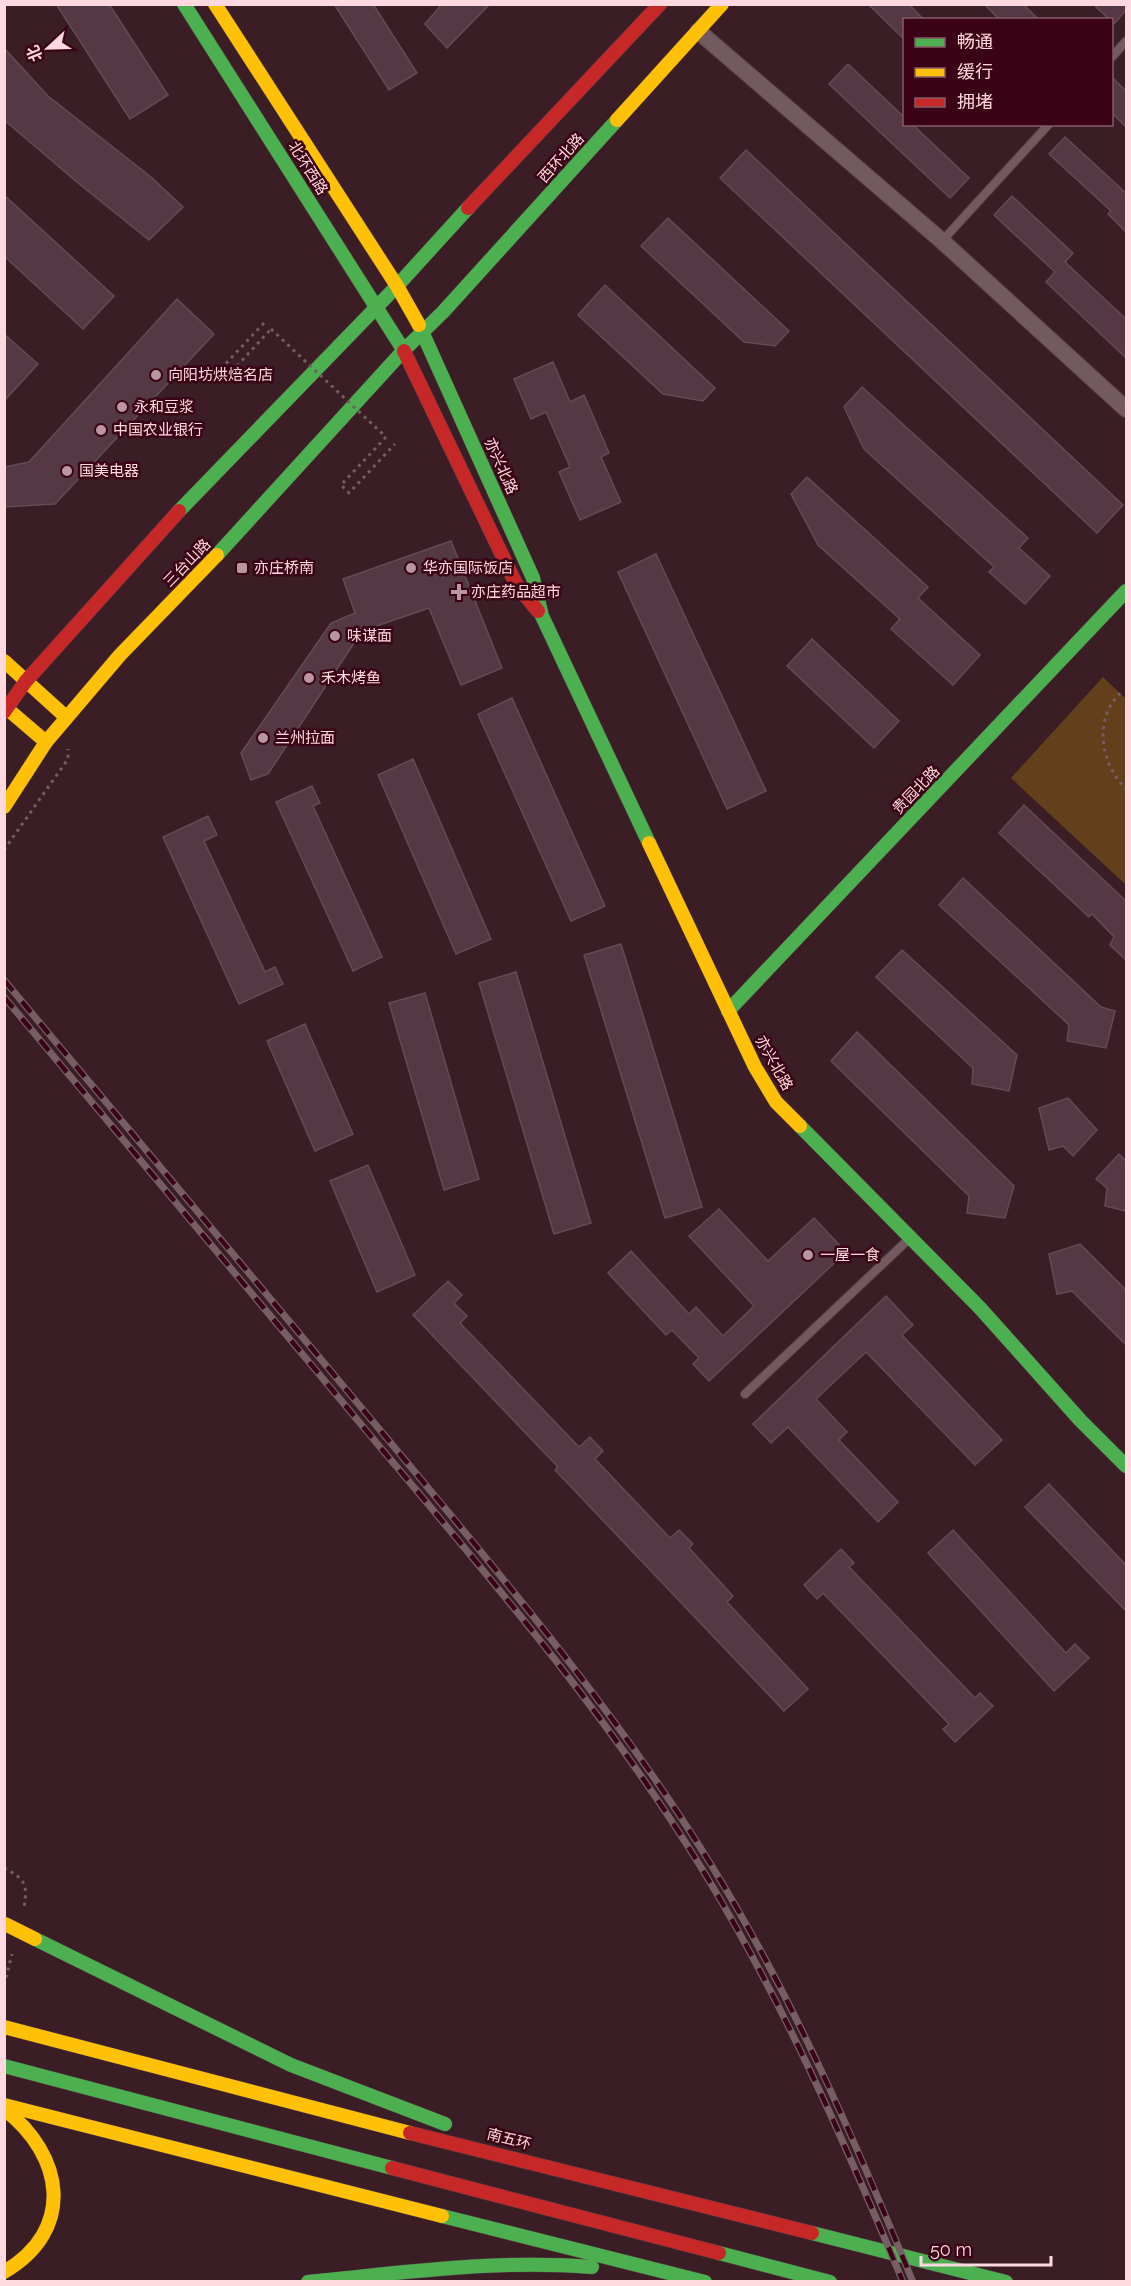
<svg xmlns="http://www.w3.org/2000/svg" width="1131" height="2286" font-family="Raleway,'Noto Sans SC',sans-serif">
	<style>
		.green { fill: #63401b }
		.building { fill: #543843; stroke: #634b54; stroke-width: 1.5 }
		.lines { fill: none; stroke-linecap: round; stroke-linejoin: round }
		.lane-casing { stroke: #533b41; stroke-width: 10 }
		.street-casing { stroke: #533b41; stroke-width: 18 }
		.fast-casing { stroke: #533b41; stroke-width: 15 }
		.slow-casing { stroke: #533b41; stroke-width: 15 }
		.jam-casing { stroke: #533b41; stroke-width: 15 }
		.path { stroke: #735e63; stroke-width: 3; stroke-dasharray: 3 4.5; stroke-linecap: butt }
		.lane { stroke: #725a60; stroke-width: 8 }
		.street { stroke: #725a60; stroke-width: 16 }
		.fast { stroke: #4caf50; stroke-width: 14 }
		.slow { stroke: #ffc107; stroke-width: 14 }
		.jam { stroke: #c62828; stroke-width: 14 }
		.rail-casing { stroke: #765e64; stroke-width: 7 }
		.rail { stroke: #3b0416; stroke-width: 4.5; stroke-dasharray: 14; stroke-linecap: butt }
		.slow-bridge-casing { stroke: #533b41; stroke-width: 15; stroke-linecap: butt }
		.path-bridge { stroke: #735e63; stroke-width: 3; stroke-dasharray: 3 4.5; stroke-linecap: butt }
		.slow-bridge { stroke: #ffc107; stroke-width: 14 }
		.poi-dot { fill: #ba979e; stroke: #3b0416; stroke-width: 2 }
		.labels { text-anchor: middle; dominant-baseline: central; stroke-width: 5; stroke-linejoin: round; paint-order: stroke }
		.street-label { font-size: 15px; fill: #ffd9df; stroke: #3b0416 }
		.poi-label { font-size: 15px; fill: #ffd9df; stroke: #3b0416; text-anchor: start }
	</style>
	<rect width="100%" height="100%" fill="#3a1d25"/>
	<path class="green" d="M1103,677l23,22v186l-115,-107z"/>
	<g class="building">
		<path d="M56,4h53l59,91 -38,24z"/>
		<path d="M334,4h39l44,69 -28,17z"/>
		<path d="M442,4h48l-43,44 -22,-24z"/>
		<path d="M868,4h41l15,16h-20v19z"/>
		<path d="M984,4h39l16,16h-39z"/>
		<path d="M1093,4h33v6l-12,14z"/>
		<path d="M4,48l44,48 103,81 32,30 -34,33 -71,-57 -74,-63z"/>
		<path d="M848,64l56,53v7h8l57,54 -19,20 -121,-114z"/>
		<path d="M1112,77l14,14v36l-14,-14z"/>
		<path d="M1065,137l61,56v39l-18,-18 3,-3 -62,-57z"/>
		<path d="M746,150l377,355 -26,28 -377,-355z"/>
		<path d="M4,195l110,101 -31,33 -79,-73z"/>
		<path d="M1012,196l61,57 -8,9 61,57v39l-80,-76 9,-10 -61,-57z"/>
		<path d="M668,218l121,113 -14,15 -31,-4 -103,-96z"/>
		<path d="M605,285l110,103 -12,13 -40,-7 -85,-79z"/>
		<path d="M177,299l37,35 -159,170 -51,3v-40l25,-5z"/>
		<path d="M4,334l34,30 -34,37z"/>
		<path d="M553,362l17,40 14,-7 25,58 -8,4 20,45 -41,18 -21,-48 11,-5 -24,-55 -15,7 -17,-40z"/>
		<path d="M862,387l166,151 -9,10 31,28 -25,28 -36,-32 5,-5 -130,-118 -20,-42z"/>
		<path d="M807,477l121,110 -10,11 62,57 -27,30 -62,-56 9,-10 -82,-74 -27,-51z"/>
		<path d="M451,541l51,127 -41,17 -32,-77 -67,23 -94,143 -17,6 -10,-27 90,-130 24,-10 -12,-34z"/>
		<path d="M656,554l110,237 -39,18 -109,-237z"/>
		<path d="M812,639l87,82 -25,27 -87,-82z"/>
		<path d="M512,698l93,208 -34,15 -93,-207z"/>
		<path d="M413,759l78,180 -35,15 -78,-179z"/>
		<path d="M312,786l8,17 -7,3 69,151 -29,14 -77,-169z"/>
		<path d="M1024,805l102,96v59l-16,-15 4,-8 -22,-23 -3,3 -90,-84z"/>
		<path d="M208,816l9,19 -13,6 61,131 10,-5 8,17 -44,20 -76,-167z"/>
		<path d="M963,878l138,129 14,4 -9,37 -39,-7 2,-16 -130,-120z"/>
		<path d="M621,944l81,263 -37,11 -81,-263z"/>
		<path d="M902,950l115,105 -8,36 -37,-7 1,-16 -97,-91z"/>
		<path d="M516,972l75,251 -37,11 -75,-251z"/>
		<path d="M425,993l54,186 -35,11 -55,-187z"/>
		<path d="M305,1024l48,110 -38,17 -48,-110z"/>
		<path d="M857,1032l157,154 -9,32 -38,-5 2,-17 -138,-135z"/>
		<path d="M1068,1098l29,32 -24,26 -10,-10 -14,4 -10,-42z"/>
		<path d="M1119,1154l7,7v50l-21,-5 2,-18 -11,-9z"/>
		<path d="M368,1165l47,110 -38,17 -47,-111z"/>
		<path d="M719,1209l49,52 46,-43 32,34 -137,129 -16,-17 6,-6 -27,-28 -6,5 -58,-62 23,-22 58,63 7,-7 27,29 31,-30 -65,-70z"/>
		<path d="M1080,1244l46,46v55l-54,-54 -15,3 -8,-40z"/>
		<path d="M448,1281l14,14 -8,8 13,13 -7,7 119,124 11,-10 13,14 -8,8 75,79 9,-8 14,14 -4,4 44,48 -6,6 81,87 -24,22 -229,-241 3,-3 -145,-152z"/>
		<path d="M886,1296l27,29 -11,10 100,105 -27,25 -109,-113 -50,47 31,33 -8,8 59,62 -20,20 -90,-95 -17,16 -18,-19z"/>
		<path d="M1049,1484l77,81v46l-101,-104z"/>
		<path d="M953,1530l113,123 9,-9 14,14 -35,33 -126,-138z"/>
		<path d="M841,1549l13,14 -5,4 126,131 5,-5 13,13 -38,36 -12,-13 6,-5 -126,-131 -6,6 -13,-14z"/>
	</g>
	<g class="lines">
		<g class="lane-casing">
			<g id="lane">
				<path d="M1112,57l14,-16"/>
				<path d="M942,241l107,-117"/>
				<path d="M745,1394l165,-156"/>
			</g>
		</g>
		<g class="street-casing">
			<path id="street" d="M698,31l244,210 184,168"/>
		</g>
		<g class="fast-casing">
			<g id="fast">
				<path d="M184,4l220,347"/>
				<path d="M419,325l114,253 9,38 107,227"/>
				<path d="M179,511l218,-225 71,-78"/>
				<path d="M217,555l187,-205 39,-38 174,-192"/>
				<path d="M728,1011l398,-420"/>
				<path d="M800,1126l180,182 100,112 46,46"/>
				<path d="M35,1939l256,126 154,59"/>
				<path d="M4,2066l388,102"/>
				<path d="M442,2216l263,66"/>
				<path d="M812,2233l194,49"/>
				<path d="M719,2253l111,29"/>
				<path d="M308,2282c95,-9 189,-23 284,-15"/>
			</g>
		</g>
		<g class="slow-casing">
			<g id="slow">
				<path d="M215,4l182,282 22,39"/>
				<path d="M617,120l105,-116"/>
				<path d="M4,661l62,56"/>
				<path d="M4,706l42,36"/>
				<path d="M4,807l42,-65 74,-87 97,-100"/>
				<path d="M649,843l106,224 21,35 24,24"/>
				<path d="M4,2027l406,106"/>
				<path d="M4,2105l438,111"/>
				<path d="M4,2109c60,46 72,121 0,163"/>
			</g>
		</g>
		<g class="jam-casing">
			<g id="jam">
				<path d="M468,208l192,-204"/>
				<path d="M404,351l112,233 22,27"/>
				<path d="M4,712l22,-31 153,-170"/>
				<path d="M410,2133l402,100"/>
				<path d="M392,2168l327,85"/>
			</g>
		</g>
		<g class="path">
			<path d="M264,323l-47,50 7,7 47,-51"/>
			<path d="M386,437l-45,48 8,8 46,-49"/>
			<path d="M1120,693c-5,6 -11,13 -13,20 -10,27 0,57 19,76"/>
			<path d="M4,850l64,-91v-10"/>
			<path d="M4,1868c21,11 24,16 20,39"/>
			<path d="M4,1985l8,-31"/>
		</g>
		<use href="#lane" class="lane"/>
		<use href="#street" class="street"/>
		<use href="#fast" class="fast"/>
		<use href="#slow" class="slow"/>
		<use href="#jam" class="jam"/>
		<g class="rail-casing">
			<g id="rail">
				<path d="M4,980c127,152 254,304 381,456 114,137 231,275 325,427 82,133 144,275 203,419"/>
				<path d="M4,997c127,152 254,304 381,456 112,133 226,267 317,416 80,131 142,271 201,413"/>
			</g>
		</g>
		<use href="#rail" class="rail"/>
		<g class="slow-bridge-casing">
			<path id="slow-bridge" d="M5,1924l30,15"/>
		</g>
		<path class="path-bridge" d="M271,329l115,108"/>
		<use href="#slow-bridge" class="slow-bridge"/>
	</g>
	<g class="poi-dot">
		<circle cx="156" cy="375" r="6"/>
		<circle cx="122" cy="407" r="6"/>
		<circle cx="101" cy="430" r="6"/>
		<circle cx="67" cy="471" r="6"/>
		<rect x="236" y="562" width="12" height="12" rx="3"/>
		<circle cx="411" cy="568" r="6"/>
		<path d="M456 583h6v6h6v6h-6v6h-6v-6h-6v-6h6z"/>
		<circle cx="335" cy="636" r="6"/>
		<circle cx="309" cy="678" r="6"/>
		<circle cx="263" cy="738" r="6"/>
		<circle cx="808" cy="1255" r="6"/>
	</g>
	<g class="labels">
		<g class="street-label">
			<text transform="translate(561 158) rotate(-48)">西环北路</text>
			<text transform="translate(308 168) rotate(58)">北环西路</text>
			<text transform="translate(501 466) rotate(66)">亦兴北路</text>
			<text transform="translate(187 563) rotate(-46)">三台山路</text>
			<text transform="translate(916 790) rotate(-46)">贵园北路</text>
			<text transform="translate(774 1063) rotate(61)">亦兴北路</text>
			<text transform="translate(509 2139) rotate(14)">南五环</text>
		</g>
		<g class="poi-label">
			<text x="168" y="375">向阳坊烘焙名店</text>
			<text x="134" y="407">永和豆浆</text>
			<text x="113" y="430">中国农业银行</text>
			<text x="79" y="471">国美电器</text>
			<text x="254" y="568">亦庄桥南</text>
			<text x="423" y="568">华亦国际饭店</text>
			<text x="471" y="592">亦庄药品超市</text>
			<text x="347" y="636">味谋面</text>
			<text x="321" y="678">禾木烤鱼</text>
			<text x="275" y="738">兰州拉面</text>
			<text x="820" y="1255">一屋一食</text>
		</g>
	</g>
	<rect width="1131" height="2286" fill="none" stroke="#ffd9df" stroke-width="12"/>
	<rect x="903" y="18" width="210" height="108" fill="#3b0416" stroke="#895966" stroke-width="1.5"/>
	<rect x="915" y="38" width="30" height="9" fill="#4caf50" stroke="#895966" stroke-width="1.5"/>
	<text x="957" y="48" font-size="18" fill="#ffd9df">畅通</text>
	<rect x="915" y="68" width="30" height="9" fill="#ffc107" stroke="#895966" stroke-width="1.5"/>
	<text x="957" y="78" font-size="18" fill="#ffd9df">缓行</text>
	<rect x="915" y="98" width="30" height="9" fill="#c62828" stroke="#895966" stroke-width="1.5"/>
	<text x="957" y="108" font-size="18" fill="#ffd9df">拥堵</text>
	<g transform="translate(48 48) rotate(248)" stroke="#3b0416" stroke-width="4.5" paint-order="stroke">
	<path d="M0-4.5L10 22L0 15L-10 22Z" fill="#ffd9df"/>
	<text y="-9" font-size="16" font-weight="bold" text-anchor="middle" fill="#ffd9df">北</text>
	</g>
	<path d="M921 2256v9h130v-9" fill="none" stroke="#ffd9df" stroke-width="3"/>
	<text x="930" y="2256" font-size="18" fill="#ffd9df" stroke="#3b0416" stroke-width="4.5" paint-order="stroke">50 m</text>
</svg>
